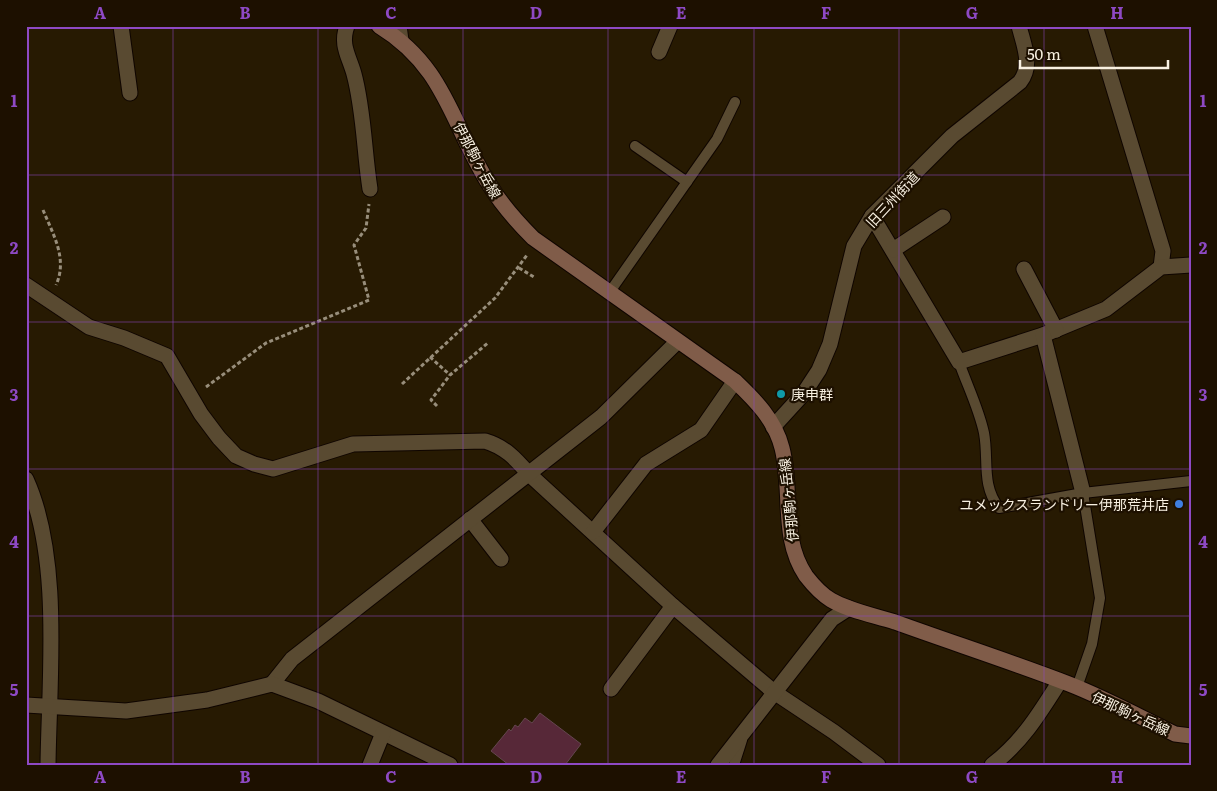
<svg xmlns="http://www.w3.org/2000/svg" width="1217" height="791" font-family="Literata,'Noto Sans JP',serif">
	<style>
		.building { fill: #572838; stroke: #64464f }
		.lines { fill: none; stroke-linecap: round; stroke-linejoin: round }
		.service-casing { stroke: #0f0500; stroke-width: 12 }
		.minor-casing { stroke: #0f0500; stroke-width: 17 }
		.secondary-casing { stroke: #0f0500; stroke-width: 17 }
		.path { stroke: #988e7b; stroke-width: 3; stroke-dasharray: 4 2.5; stroke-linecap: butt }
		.service { stroke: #594a31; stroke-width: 10 }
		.minor { stroke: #594a31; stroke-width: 15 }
		.secondary { stroke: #805c49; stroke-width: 15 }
		.grid { fill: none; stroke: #8e49c4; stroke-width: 1; stroke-opacity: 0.55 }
		.culture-dot { fill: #0f9aa8; stroke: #1d1000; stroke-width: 2 }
		.shop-dot { fill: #3f7fe0; stroke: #1d1000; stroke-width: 2 }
		.labels { text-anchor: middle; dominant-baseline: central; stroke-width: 4.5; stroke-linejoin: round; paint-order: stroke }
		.street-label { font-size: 14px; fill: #f8f0e1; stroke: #1d1000 }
		.poi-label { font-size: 14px; fill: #f8f0e1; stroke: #1d1000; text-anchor: start }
		.neatline { fill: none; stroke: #8e49c4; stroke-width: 2 }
		.grid-label { font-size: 16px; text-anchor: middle; font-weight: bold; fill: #8e49c4 }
	</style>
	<rect width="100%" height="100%" fill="#271a02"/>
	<path class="building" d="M540,713l41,31 -16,21h-56l-18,-14 18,-22 2,2 4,-6 3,2 7,-9 7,5z"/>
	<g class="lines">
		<g class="service-casing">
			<g id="service">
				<path d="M635,146l52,36"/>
				<path d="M609,293l108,-154 18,-37"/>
				<path d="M959,362c8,23 20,47 25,71 5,27 -3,52 15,75l84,-15 108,-12"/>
				<path d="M1077,687l15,-43 8,-46 -17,-105"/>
				<path d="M734,765l8,-25"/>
			</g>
		</g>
		<g class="minor-casing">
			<g id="minor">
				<path d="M121,26l9,67"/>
				<path d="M347,26c-7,19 2,30 7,48 10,37 10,77 16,115"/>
				<path d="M399,26l2,14"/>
				<path d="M1095,26l68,225 -2,16"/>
				<path d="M659,52l11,-26"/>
				<path d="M872,216l87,146 84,-27 63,-26 55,-42 30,-2"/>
				<path d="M893,250l50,-33"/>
				<path d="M1024,269l32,61"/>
				<path d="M26,285l63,42 35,11 43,18 34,58 18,24 17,18 18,8 19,5 80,-25 132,-3c20,6 30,17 44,33l144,132 101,86 60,40 44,33"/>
				<path d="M1043,335l40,158"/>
				<path d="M773,427l31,-34 15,-23 11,-26 24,-98 18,-30 80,-80 68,-54c13,-17 4,-36 -1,-56"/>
				<path d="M26,479c36,79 23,200 22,286"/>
				<path d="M470,519l31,40"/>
				<path d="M593,532l53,-68 55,-34 34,-49"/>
				<path d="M272,684l20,-25 309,-242 76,-75"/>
				<path d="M611,689l62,-83"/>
				<path d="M26,705l100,6 81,-11 65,-16 46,17 132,64"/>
				<path d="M370,765l13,-32"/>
				<path d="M718,765l114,-146 17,-11"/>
				<path d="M992,765c31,-24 47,-51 68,-84"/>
			</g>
		</g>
		<g class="secondary-casing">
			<path id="secondary" d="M379,26c67,41 72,98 110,158 12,20 27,37 44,54l202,143c20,19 40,39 47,67 11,43 -2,90 24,128 7,9 15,18 25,24 19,11 42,15 64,22 58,21 117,40 174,62 36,14 71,33 106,50l16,2"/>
		</g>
		<g class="path">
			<path d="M43,210c10,24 25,49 13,75"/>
			<path d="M519,268l15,9"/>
			<path d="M430,357l20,18"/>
			<path d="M402,384l93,-86 32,-43"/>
			<path d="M206,387l60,-44 103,-43 -15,-55 12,-17 3,-24"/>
			<path d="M437,406l-6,-6 19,-25 39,-33"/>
		</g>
		<use href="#service" class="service"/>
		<use href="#minor" class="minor"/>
		<use href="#secondary" class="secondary"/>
	</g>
	<path class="grid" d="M173,26v739M318,26v739M463,26v739M608,26v739M754,26v739M899,26v739M1044,26v739M26,175h1165M26,322h1165M26,469h1165M26,616h1165"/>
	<circle class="culture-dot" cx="781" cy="394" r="5"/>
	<circle class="shop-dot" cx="1179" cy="504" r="5"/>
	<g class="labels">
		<g class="street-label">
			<text transform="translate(478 160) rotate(62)">伊那駒ヶ岳線</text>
			<text transform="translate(892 199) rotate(-47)">旧三州街道</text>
			<text transform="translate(788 500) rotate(-96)">伊那駒ヶ岳線</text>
			<text transform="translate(1131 713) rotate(25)">伊那駒ヶ岳線</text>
		</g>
		<g class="poi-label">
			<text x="791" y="394">庚申群</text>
			<text x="1169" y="504" text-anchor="end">ユメックスランドリー伊那荒井店</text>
		</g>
	</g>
	<rect width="1217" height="791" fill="none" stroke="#1d1000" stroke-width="55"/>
	<path d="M1020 60v8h148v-8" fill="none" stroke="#f8f0e1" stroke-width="2.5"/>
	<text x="1027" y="60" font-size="15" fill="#f8f0e1" stroke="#1d1000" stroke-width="4" paint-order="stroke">50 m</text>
	<rect x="28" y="28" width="1162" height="736" class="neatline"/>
	<g class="grid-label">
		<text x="100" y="19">A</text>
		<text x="245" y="19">B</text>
		<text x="391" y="19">C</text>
		<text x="536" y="19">D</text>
		<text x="681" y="19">E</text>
		<text x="826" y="19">F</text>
		<text x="972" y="19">G</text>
		<text x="1117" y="19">H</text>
		<text x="14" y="107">1</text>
		<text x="1203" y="107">1</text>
		<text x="14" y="254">2</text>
		<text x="1203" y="254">2</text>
		<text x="14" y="401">3</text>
		<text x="1203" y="401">3</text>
		<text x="14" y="548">4</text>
		<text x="1203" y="548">4</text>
		<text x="14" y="696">5</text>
		<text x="1203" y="696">5</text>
		<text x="100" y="783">A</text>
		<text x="245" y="783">B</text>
		<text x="391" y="783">C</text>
		<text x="536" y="783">D</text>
		<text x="681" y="783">E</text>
		<text x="826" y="783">F</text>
		<text x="972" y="783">G</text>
		<text x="1117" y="783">H</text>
	</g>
</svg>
